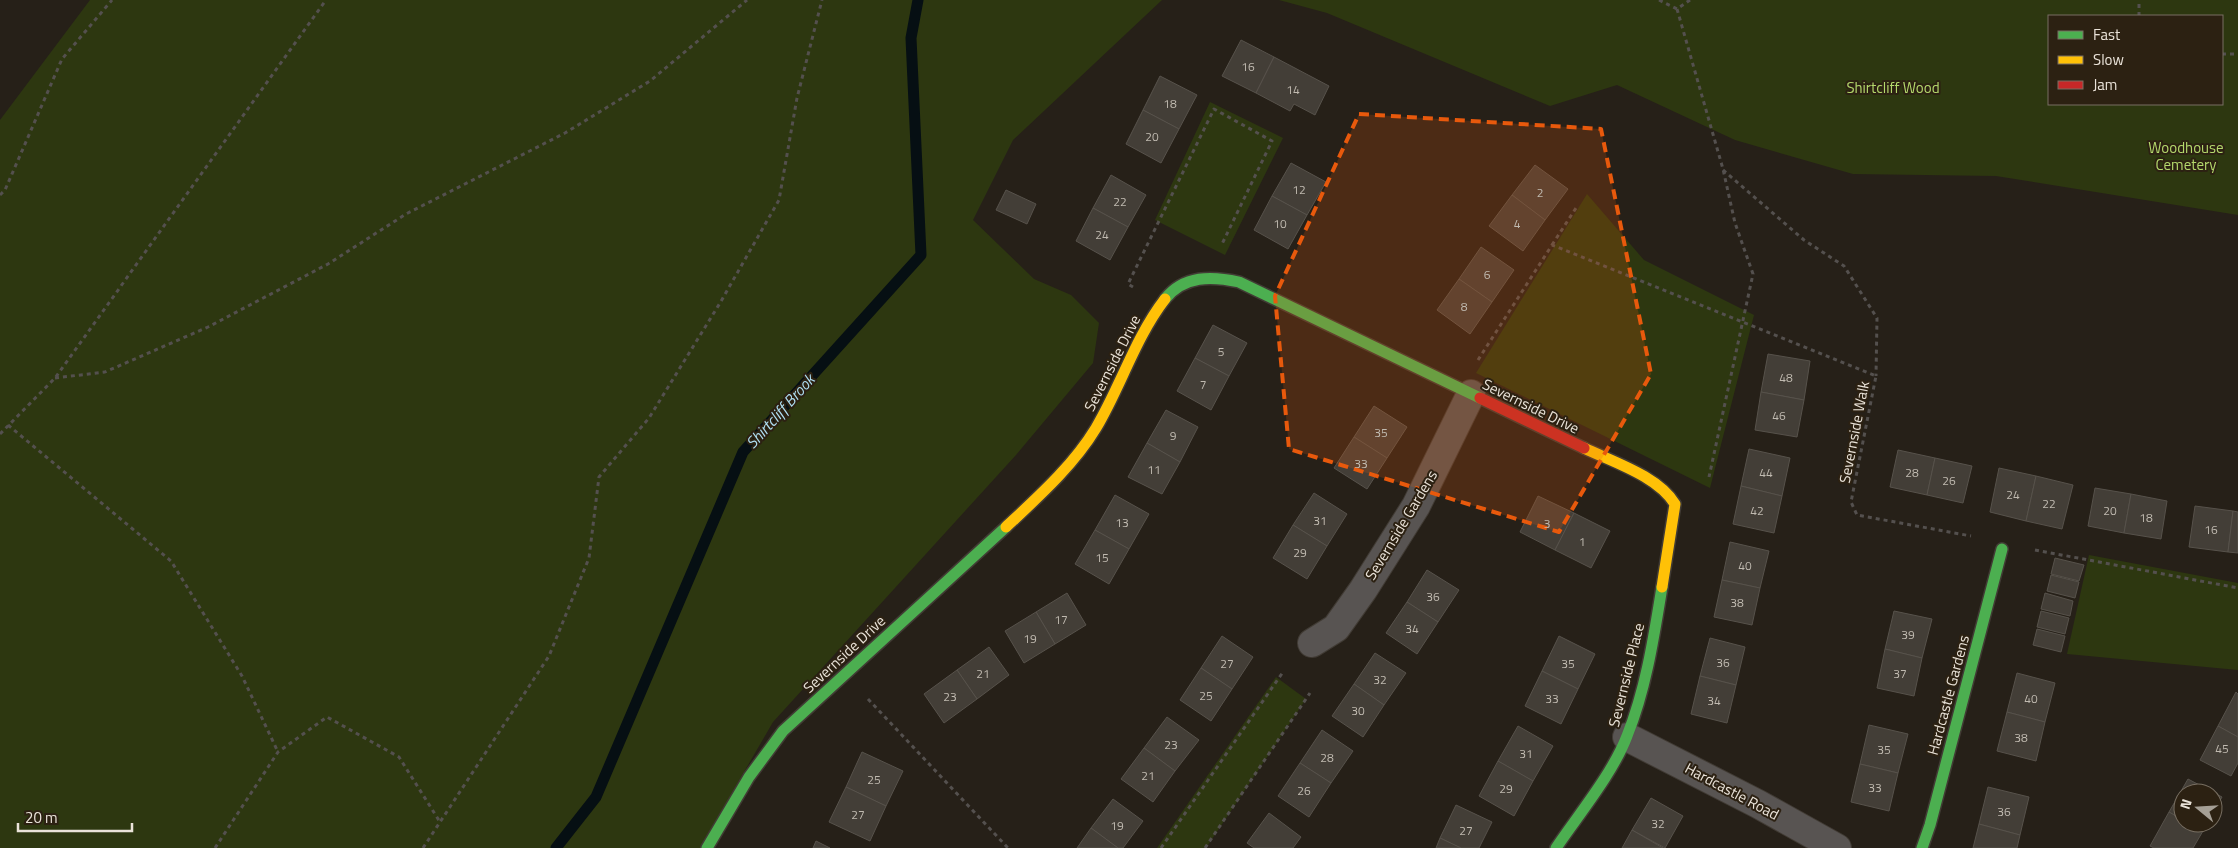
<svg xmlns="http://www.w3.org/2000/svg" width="2238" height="848" font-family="'Titillium Web',sans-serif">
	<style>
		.green { fill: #2d3710; fill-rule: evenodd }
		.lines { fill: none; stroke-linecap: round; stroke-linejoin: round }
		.stream { stroke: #060f13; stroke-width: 11 }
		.building { fill: #433e37; stroke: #57524b }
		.street-casing { stroke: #413b34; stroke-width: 30 }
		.fast-casing { stroke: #413b34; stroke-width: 14 }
		.slow-casing { stroke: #413b34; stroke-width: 14 }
		.jam-casing { stroke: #413b34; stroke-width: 14 }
		.path { stroke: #54504e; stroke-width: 3; stroke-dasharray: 4 4; stroke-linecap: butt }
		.street { stroke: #585452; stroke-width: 28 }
		.fast { stroke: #4caf50; stroke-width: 11 }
		.slow { stroke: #ffc107; stroke-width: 11 }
		.jam { stroke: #c62828; stroke-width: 11 }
		.marked { fill: #e8590c; fill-opacity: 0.2; stroke: #e8590c; stroke-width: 4; stroke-dasharray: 10 6; stroke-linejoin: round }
		.labels { text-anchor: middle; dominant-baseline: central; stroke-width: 4; stroke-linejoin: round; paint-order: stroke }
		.number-label { font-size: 12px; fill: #c0bab0 }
		.park-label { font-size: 15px; fill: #b4d86c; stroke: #2c2112 }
		.street-label { font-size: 15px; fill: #eae3d9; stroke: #2c2112 }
		.water-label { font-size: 16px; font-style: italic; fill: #afdef2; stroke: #2c2112 }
	</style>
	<rect width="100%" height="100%" fill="#262018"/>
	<g class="green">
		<path d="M90,0h1072l-149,140 -40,80 61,59 37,16 28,28 -6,40 -77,92 -243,267 -73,126h-700v-728z"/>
		<path d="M1279,0h959v215l-242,-39 -143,-2 -118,-34 -118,-55 -67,21 -223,-93zM2049,16h173v88h-173z"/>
		<path d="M1210,102l73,36 -58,117 -70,-35z"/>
		<path d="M1587,194l57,66 110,55 -44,173 -234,-115z"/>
		<path d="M2089,555l149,28v87l-171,-16z"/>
		<path d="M1276,677l30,22 -100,149h-49z"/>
	</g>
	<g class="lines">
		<path class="stream" d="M556,848l40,-51 147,-345 178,-197 -10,-217 7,-38"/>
	</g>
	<g class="building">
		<path d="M1241,40l33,17 -18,36 -34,-17z"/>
		<path d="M1274,57l55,29 -14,29 -21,-11 -4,7 -34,-18z"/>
		<path d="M1160,76l37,19 -18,34 -36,-19z"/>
		<path d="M1143,110l36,19 -18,34 -35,-19z"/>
		<path d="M1291,163l35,19 -19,33 -35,-19z"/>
		<path d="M1535,165l33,24 -23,31 -33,-25z"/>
		<path d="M1111,175l35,20 -18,32 -35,-19z"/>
		<path d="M1006,190l30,14 -9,20 -31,-14z"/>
		<path d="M1512,195l33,25 -22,31 -34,-25z"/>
		<path d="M1272,196l35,19 -19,34 -34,-19z"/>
		<path d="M1093,208l35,19 -18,33 -34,-19z"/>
		<path d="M1481,247l33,23 -22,32 -33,-23z"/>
		<path d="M1459,279l33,23 -22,32 -33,-24z"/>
		<path d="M1213,325l34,18 -18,33 -34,-18z"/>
		<path d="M1768,354l42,7 -6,39 -43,-8z"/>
		<path d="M1195,358l34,18 -18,34 -34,-19z"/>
		<path d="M1761,392l43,8 -7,37 -42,-7z"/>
		<path d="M1374,406l33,21 -20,31 -33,-21z"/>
		<path d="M1166,410l32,17 -18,35 -33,-19z"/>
		<path d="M1354,437l33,21 -20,31 -33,-21z"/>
		<path d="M1147,443l33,19 -18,32 -34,-17z"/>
		<path d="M1749,449l41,9 -8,38 -41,-10z"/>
		<path d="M1898,450l37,8 -8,37 -37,-8z"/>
		<path d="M1935,458l37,8 -9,37 -36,-8z"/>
		<path d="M1999,468l37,8 -10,45 -36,-9z"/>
		<path d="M2036,476l37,9 -11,44 -36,-8z"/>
		<path d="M1741,486l41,10 -8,37 -41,-9z"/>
		<path d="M2095,488l36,6 -7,39 -36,-7z"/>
		<path d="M1314,493l33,21 -20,32 -34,-21z"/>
		<path d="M2131,494l36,7 -6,38 -37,-6z"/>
		<path d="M1115,495l34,19 -20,35 -34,-19z"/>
		<path d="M1538,496l36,17 -19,37 -35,-18z"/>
		<path d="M2195,506l38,5 -5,41 -39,-5z"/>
		<path d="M2233,511l5,1v41l-10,-1z"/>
		<path d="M1574,513l36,18 -19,37 -36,-18z"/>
		<path d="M1293,525l34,21 -20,33 -34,-21z"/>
		<path d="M1095,530l34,19 -20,35 -34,-20z"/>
		<path d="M1730,542l39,9 -9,37 -38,-8z"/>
		<path d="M2055,558l29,7 -5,16 -28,-7z"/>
		<path d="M1427,570l32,20 -21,32 -31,-20z"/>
		<path d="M2051,575l28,7 -4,16 -28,-7z"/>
		<path d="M1722,580l38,8 -8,37 -38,-8z"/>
		<path d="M1067,593l19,32 -31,19 -19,-32z"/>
		<path d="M2045,593l28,8 -3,15 -29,-7z"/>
		<path d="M1407,602l31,20 -21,32 -31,-21z"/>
		<path d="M1894,611l38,8 -10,39 -37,-9z"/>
		<path d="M2041,611l28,7 -4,16 -28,-7z"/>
		<path d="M1036,612l19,32 -31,19 -19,-32z"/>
		<path d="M2037,629l28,7 -4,16 -28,-7z"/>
		<path d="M1222,636l31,21 -21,32 -31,-21z"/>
		<path d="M1559,636l36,18 -17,35 -36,-18z"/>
		<path d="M1710,638l35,9 -9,38 -36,-9z"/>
		<path d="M989,647l20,28 -32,24 -20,-29z"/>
		<path d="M1885,649l37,9 -8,38 -37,-8z"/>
		<path d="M1375,653l31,20 -22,32 -30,-21z"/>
		<path d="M1201,668l31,21 -21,32 -31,-21z"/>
		<path d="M957,670l20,29 -33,24 -20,-29z"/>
		<path d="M1542,671l36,18 -17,35 -36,-18z"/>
		<path d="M2017,673l38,10 -10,39 -38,-10z"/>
		<path d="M1700,676l36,9 -9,38 -36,-9z"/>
		<path d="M1354,684l30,21 -21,32 -31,-21z"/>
		<path d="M2236,692l2,2v43l-20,-11z"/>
		<path d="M2007,712l38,10 -9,39 -39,-10z"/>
		<path d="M1167,717l32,23 -24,31 -31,-23z"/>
		<path d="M1869,725l39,9 -10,39 -38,-9z"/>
		<path d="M1518,726l35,20 -20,35 -35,-20z"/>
		<path d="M2218,726l20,11v26l-7,13 -31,-16z"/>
		<path d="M1322,730l31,21 -22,32 -31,-20z"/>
		<path d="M1144,748l31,23 -22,31 -32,-23z"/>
		<path d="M862,752l41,19 -17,35 -40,-19z"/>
		<path d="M1498,761l35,20 -19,35 -35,-20z"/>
		<path d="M1300,763l31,20 -22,34 -31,-21z"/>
		<path d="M1860,764l38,9 -9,38 -38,-9z"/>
		<path d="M2188,779l34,18 -9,16v-20h-30v27l-14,-8z"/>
		<path d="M846,787l40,19 -16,35 -41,-19z"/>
		<path d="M1988,787l41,10 -9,38 -41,-11z"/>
		<path d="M1651,798l32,18 -18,32 -33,-18z"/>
		<path d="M1113,799l30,22 -20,27h-5l-27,-20z"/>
		<path d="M1456,805l36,17 -13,26h-18l-21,-10z"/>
		<path d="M2169,812l14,8v3h5l15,8 -10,17h-39l-4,-2z"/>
		<path d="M1269,813l32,24 -8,11h-39l-7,-5z"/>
		<path d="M2188,823h19l-4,8z"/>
		<path d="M1979,824l41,11 -3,13h-44z"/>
		<path d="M1091,828l27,20h-41z"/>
		<path d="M1632,830l31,18h-41z"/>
		<path d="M1440,838l21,10h-25z"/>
		<path d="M816,841l14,7h-17z"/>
	</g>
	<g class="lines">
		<g class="street-casing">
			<g id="street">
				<path d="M1312,643l24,-15 27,-38 53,-84 55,-112"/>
				<path d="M1627,737l131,67 79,44"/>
			</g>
		</g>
		<g class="fast-casing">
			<g id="fast">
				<path d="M1165,299c19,-24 47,-23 74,-17l241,116"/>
				<path d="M707,848l42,-71 34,-46 223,-204"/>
				<path d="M1556,848c23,-34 57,-75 71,-112 19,-47 27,-100 35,-149"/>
				<path d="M1922,848l8,-23 72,-276"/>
			</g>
		</g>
		<g class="slow-casing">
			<g id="slow">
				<path d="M1584,448c29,14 74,28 91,56l-13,83"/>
				<path d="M1006,527c32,-30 67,-61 90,-99 25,-42 39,-90 69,-129"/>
			</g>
		</g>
		<g class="jam-casing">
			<path id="jam" d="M1480,398l104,50"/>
		</g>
		<g class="path">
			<path d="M1659,0l18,9 13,-9"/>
			<path d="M1677,9l46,160 12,54 18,51 -44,203"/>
			<path d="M2139,16v-16"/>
			<path d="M2222,54h16"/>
			<path d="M1723,170l81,70 40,26 33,52 -1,58"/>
			<path d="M0,195l5,-5 57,-131 50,-59"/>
			<path d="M1552,245l24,-37"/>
			<path d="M1133,287l-5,-3 86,-175 58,32 -50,103"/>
			<path d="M1478,360l74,-115 324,131 -25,126 6,13 114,21"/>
			<path d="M55,378l50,-6 103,-45 120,-63 78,-50 159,-81 85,-52 97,-81"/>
			<path d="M8,425l163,136 71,115 36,76"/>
			<path d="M0,434l55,-56 271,-378"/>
			<path d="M2035,550l203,38"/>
			<path d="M868,699l140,149"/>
			<path d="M215,848l63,-96 49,-35 72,40 41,65"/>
			<path d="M423,848l126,-192 40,-98 10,-81 50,-59 71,-115 59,-103 18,-102 25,-98"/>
			<path d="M1161,848l122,-176"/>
			<path d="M1205,848l105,-155"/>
		</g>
		<use href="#street" class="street"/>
		<use href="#fast" class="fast"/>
		<use href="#slow" class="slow"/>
		<use href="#jam" class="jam"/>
	</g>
	<path class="marked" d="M1359,114l242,15 50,245 -92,158 -270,-83 -14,-153z"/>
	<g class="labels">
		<g class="number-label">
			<text x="1248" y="66">16</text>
			<text x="1293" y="89">14</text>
			<text x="1170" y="103">18</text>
			<text x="1152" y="136">20</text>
			<text x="1299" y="189">12</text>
			<text x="1540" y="192">2</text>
			<text x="1120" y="201">22</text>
			<text x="1280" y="223">10</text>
			<text x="1517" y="223">4</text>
			<text x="1102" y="234">24</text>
			<text x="1487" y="274">6</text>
			<text x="1464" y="306">8</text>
			<text x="1221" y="351">5</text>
			<text x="1786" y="377">48</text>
			<text x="1203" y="384">7</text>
			<text x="1779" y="415">46</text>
			<text x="1381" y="432">35</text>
			<text x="1173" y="435">9</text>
			<text x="1361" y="463">33</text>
			<text x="1154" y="469">11</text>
			<text x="1766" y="472">44</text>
			<text x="1912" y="472">28</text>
			<text x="1949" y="480">26</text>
			<text x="2013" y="494">24</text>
			<text x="2049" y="503">22</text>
			<text x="1757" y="510">42</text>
			<text x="2110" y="510">20</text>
			<text x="2146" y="517">18</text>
			<text x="1320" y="520">31</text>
			<text x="1122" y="522">13</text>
			<text x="1547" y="523">3</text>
			<text x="2211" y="529">16</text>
			<text x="1582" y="541">1</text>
			<text x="1300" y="552">29</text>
			<text x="1102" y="557">15</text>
			<text x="1745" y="565">40</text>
			<text x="1433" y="596">36</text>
			<text x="1737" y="602">38</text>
			<text x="1061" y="619">17</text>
			<text x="1412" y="628">34</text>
			<text x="1908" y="634">39</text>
			<text x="1030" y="638">19</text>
			<text x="1723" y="662">36</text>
			<text x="1227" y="663">27</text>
			<text x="1568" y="663">35</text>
			<text x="983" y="673">21</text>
			<text x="1900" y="673">37</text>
			<text x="1380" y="679">32</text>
			<text x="1206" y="695">25</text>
			<text x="950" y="696">23</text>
			<text x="1552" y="698">33</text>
			<text x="2031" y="698">40</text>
			<text x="1714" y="700">34</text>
			<text x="1358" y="710">30</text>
			<text x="2021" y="737">38</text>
			<text x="1171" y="744">23</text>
			<text x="2222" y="748">45</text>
			<text x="1884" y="749">35</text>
			<text x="1526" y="753">31</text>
			<text x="1327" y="757">28</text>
			<text x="1148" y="775">21</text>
			<text x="874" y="779">25</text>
			<text x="1875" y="787">33</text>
			<text x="1506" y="788">29</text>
			<text x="1304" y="790">26</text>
			<text x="2004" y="811">36</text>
			<text x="858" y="814">27</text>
			<text x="1658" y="823">32</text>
			<text x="1117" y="825">19</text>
			<text x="1466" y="830">27</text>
		</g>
		<g class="park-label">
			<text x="1893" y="87">Shirtcliff Wood</text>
			<text x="2186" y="147">Woodhouse<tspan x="2186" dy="17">Cemetery</tspan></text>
		</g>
		<g class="street-label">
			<text transform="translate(1112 363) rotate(-63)">Severnside Drive</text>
			<text transform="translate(1531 406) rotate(26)">Severnside Drive</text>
			<text transform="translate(1854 432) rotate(-79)">Severnside Walk</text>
			<text transform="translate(1401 525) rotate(-59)">Severnside Gardens</text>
			<text transform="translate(844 654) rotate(-43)">Severnside Drive</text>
			<text transform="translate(1626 675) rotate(-76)">Severnside Place</text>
			<text transform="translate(1948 695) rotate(-75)">Hardcastle Gardens</text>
			<text transform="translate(1732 791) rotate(28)">Hardcastle Road</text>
		</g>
		<g class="water-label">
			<text transform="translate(780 411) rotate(-48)">Shirtcliff Brook</text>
		</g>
	</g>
	<rect x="2048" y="15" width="175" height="90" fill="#2c2112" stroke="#786f62"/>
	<rect x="2058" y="31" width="25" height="8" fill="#4caf50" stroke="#786f62"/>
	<text x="2093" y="40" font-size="15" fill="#eae3d9">Fast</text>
	<rect x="2058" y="56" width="25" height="8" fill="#ffc107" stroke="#786f62"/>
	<text x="2093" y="65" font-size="15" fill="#eae3d9">Slow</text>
	<rect x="2058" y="81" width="25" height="8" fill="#c62828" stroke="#786f62"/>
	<text x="2093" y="90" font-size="15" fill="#eae3d9">Jam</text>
	<g transform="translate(2198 808) rotate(288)"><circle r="24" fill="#2c2112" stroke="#786f62"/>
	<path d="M0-4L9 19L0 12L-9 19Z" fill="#a59f95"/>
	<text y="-8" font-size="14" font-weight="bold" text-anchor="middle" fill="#eae3d9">N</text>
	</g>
	<path d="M18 823v8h114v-8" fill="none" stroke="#eae3d9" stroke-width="2.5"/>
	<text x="25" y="823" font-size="15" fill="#eae3d9" stroke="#2c2112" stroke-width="4" paint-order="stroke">20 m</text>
</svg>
